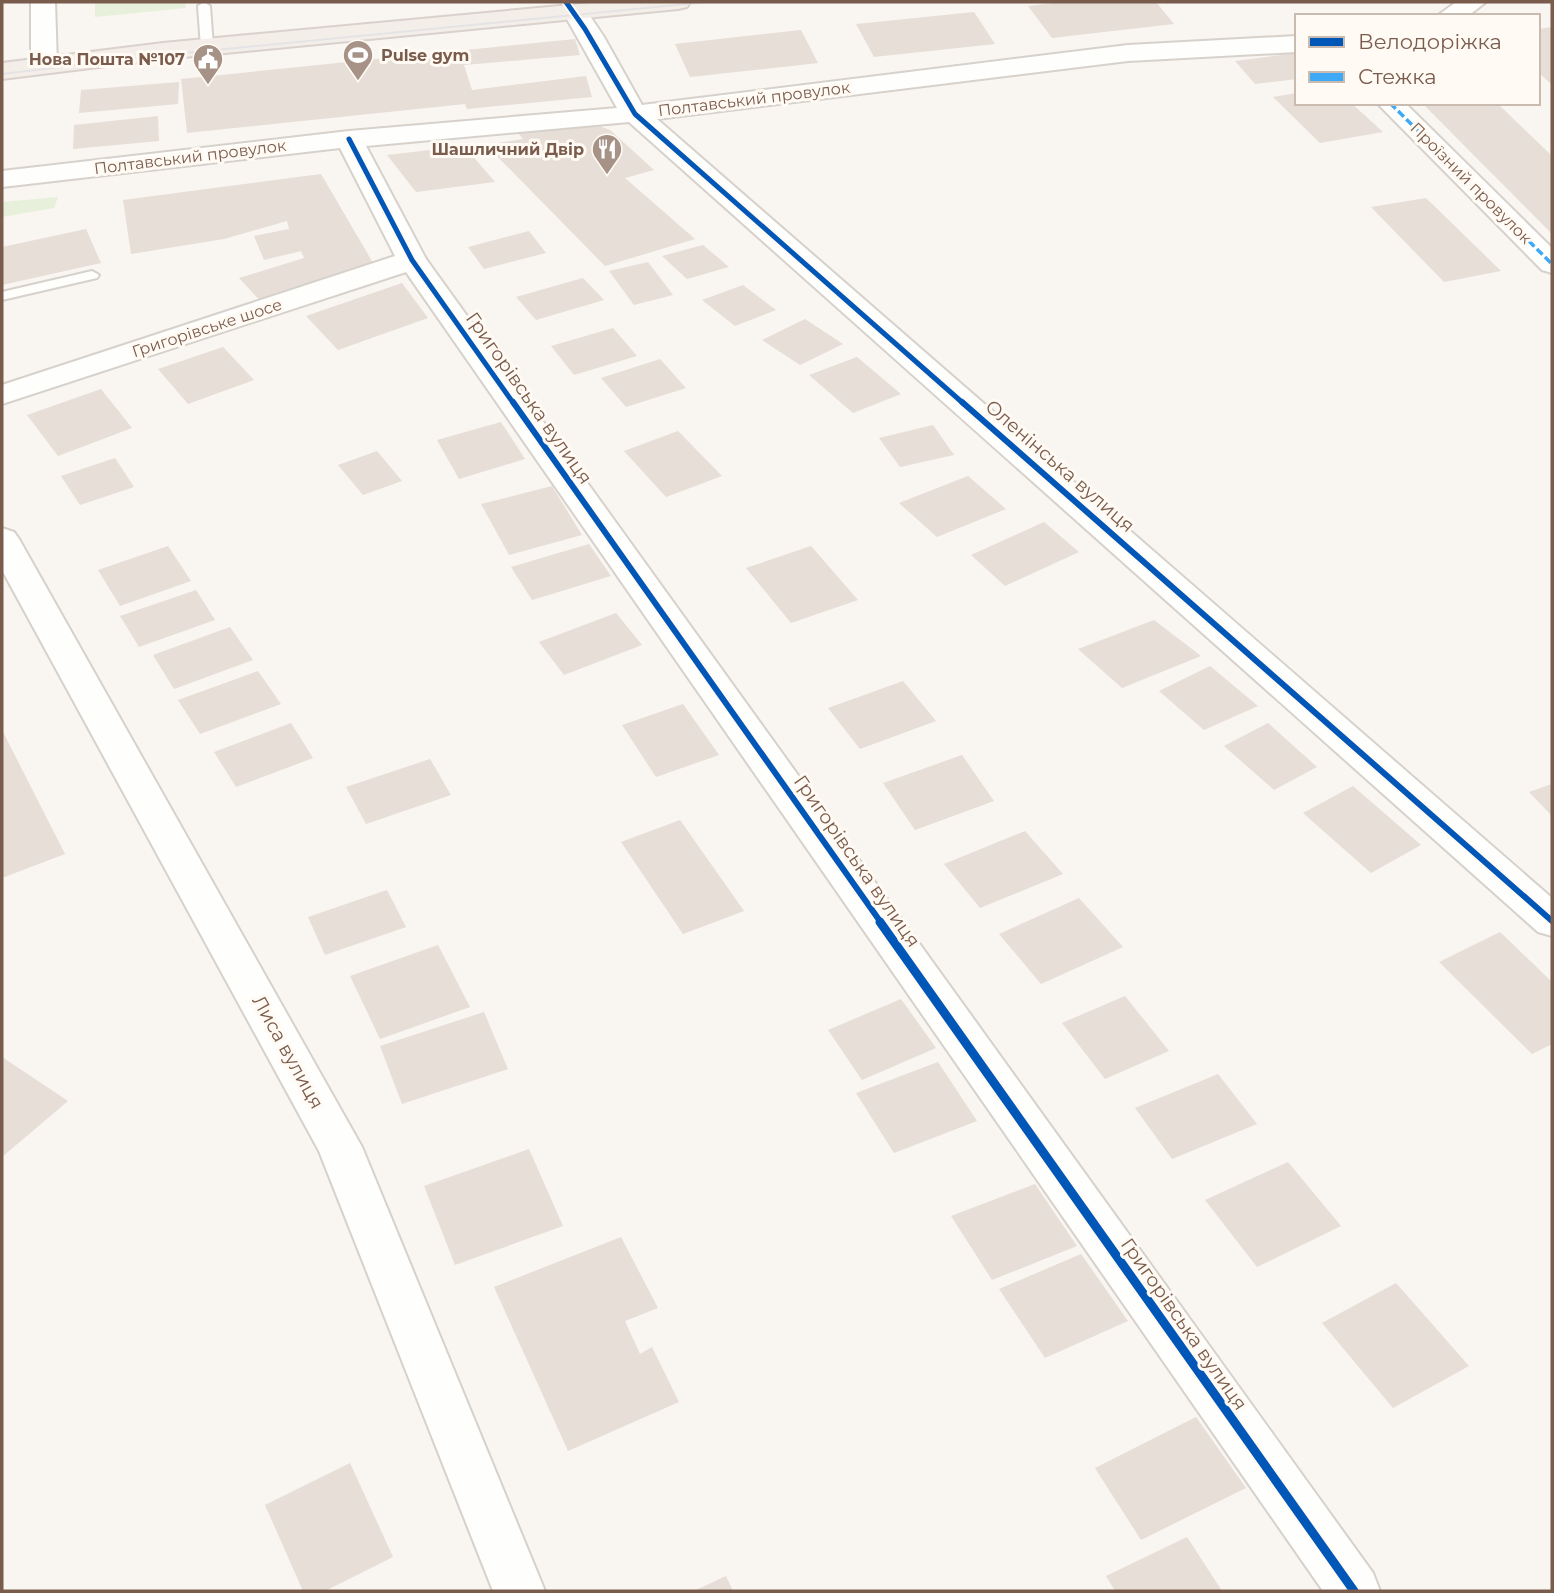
<svg xmlns="http://www.w3.org/2000/svg" width="1554" height="1593" font-family="Montserrat,sans-serif">
	<style>
		.green { fill: #e7f0db }
		.building { fill: #e6ded7 }
		.lines { fill: none; stroke-linecap: round; stroke-linejoin: round }
		.lane-casing { stroke: #d7d1cb; stroke-width: 4 }
		.street-casing { stroke: #d7d1cb; stroke-width: 4 }
		.primary-casing { stroke: #dad1cc; stroke-width: 4 }
		.lane { fill: #fefefd; fill-rule: evenodd }
		.street { fill: #fefefd; fill-rule: evenodd }
		.primary { fill: #f3eee8; fill-rule: evenodd }
		.tram { stroke: #e6e3e7; stroke-width: 2 }
		.quiet { stroke: #3fa9f5; stroke-width: 3.5; stroke-dasharray: 8 3.5; stroke-linecap: butt }
		.cycleway-far2-casing { stroke: #fffaf3; stroke-width: 9 }
		.cycleway-far1-casing { stroke: #fffaf3; stroke-width: 10 }
		.cycleway-casing { stroke: #fffaf3; stroke-width: 13 }
		.cycleway-far2 { stroke: #0057b8; stroke-width: 5 }
		.cycleway-far1 { stroke: #0057b8; stroke-width: 6 }
		.cycleway { stroke: #0057b8; stroke-width: 9 }
		.labels { text-anchor: middle; dominant-baseline: central; stroke-width: 6; stroke-linejoin: round; paint-order: stroke }
		.far-poi-label { font-size: 16px; font-weight: bold; fill: #7a5c4d; stroke: #fffaf3; text-anchor: end }
		.far-street-label { font-size: 16px; fill: #7a5c4d; stroke: #fffaf3 }
		.street-label { font-size: 19px; fill: #7a5c4d; stroke: #fffaf3 }
	</style>
	<rect width="100%" height="100%" fill="#f9f5f0"/>
	<g class="green">
		<path d="M95,2h90l1,6 -91,9z"/>
		<path d="M58,197l-4,11 -52,9v-15z"/>
	</g>
	<g class="building">
		<path d="M1064,2h92l18,22 -122,14 -24,-32z"/>
		<path d="M974,12l21,32 -121,13 -18,-33z"/>
		<path d="M1552,27v58l-14,-13v-43z"/>
		<path d="M801,30l17,33 -128,14 -15,-33z"/>
		<path d="M575,39l5,16 -116,10 8,25 114,-14 6,21 -125,12 -2,-5 -278,29 -6,-54z"/>
		<path d="M1297,53v26l-42,5 -20,-23z"/>
		<path d="M179,82l-1,22 -99,9 2,-23z"/>
		<path d="M1297,93v10h54l32,29 -63,11 -47,-46z"/>
		<path d="M1422,103h75l55,53v78z"/>
		<path d="M158,116l1,25 -86,8 1,-24z"/>
		<path d="M577,125h19l14,5 44,40 -29,8 70,61 -90,27 -119,-121 37,-6 -7,-8z"/>
		<path d="M464,146l31,36 -79,10 -29,-37z"/>
		<path d="M321,174l55,94 -110,39 -27,-29 65,-20 -3,-7 -37,9 -10,-24 35,-7 -2,-8 -63,18 -93,15 -8,-54z"/>
		<path d="M1426,198l75,73 -57,11 -73,-75z"/>
		<path d="M86,229l15,34 -99,22v-38z"/>
		<path d="M529,231l17,22 -62,16 -16,-22z"/>
		<path d="M703,245l26,22 -42,12 -25,-23z"/>
		<path d="M648,262l25,33 -39,10 -25,-34z"/>
		<path d="M583,278l21,22 -68,20 -20,-23z"/>
		<path d="M402,283l26,35 -90,32 -32,-34z"/>
		<path d="M743,285l33,25 -41,16 -33,-26z"/>
		<path d="M805,319l38,25 -43,21 -38,-25z"/>
		<path d="M613,328l24,28 -63,19 -23,-29z"/>
		<path d="M223,347l31,33 -66,24 -30,-35z"/>
		<path d="M857,357l44,37 -48,19 -44,-38z"/>
		<path d="M660,359l26,29 -60,19 -25,-29z"/>
		<path d="M101,389l31,39 -74,28 -31,-41z"/>
		<path d="M501,422l24,37 -66,20 -22,-39z"/>
		<path d="M933,425l21,30 -54,12 -21,-29z"/>
		<path d="M678,431l44,45 -56,21 -42,-46z"/>
		<path d="M377,451l25,30 -39,14 -25,-30z"/>
		<path d="M115,458l19,29 -54,18 -19,-29z"/>
		<path d="M968,476l38,33 -69,28 -38,-34z"/>
		<path d="M552,486l30,49 -73,20 -28,-51z"/>
		<path d="M1044,522l35,30 -74,34 -34,-31z"/>
		<path d="M589,544l22,32 -79,24 -21,-33z"/>
		<path d="M168,546l23,35 -71,25 -22,-36z"/>
		<path d="M811,546l47,54 -67,23 -45,-55z"/>
		<path d="M196,590l19,30 -76,27 -19,-31z"/>
		<path d="M616,613l26,32 -78,30 -25,-33z"/>
		<path d="M1154,620l47,36 -79,32 -44,-39z"/>
		<path d="M230,627l23,33 -79,29 -21,-34z"/>
		<path d="M1210,666l48,40 -54,24 -45,-39z"/>
		<path d="M258,671l23,33 -81,30 -22,-34z"/>
		<path d="M903,681l33,40 -76,28 -32,-41z"/>
		<path d="M683,704l36,51 -63,22 -34,-52z"/>
		<path d="M291,723l22,35 -77,29 -22,-35z"/>
		<path d="M1268,723l49,44 -43,23 -50,-44z"/>
		<path d="M2,730l63,124 -63,24z"/>
		<path d="M962,755l32,46 -79,29 -32,-47z"/>
		<path d="M430,759l21,36 -85,29 -20,-37z"/>
		<path d="M1552,784v32l-23,-24z"/>
		<path d="M1353,786l68,59 -50,28 -68,-60z"/>
		<path d="M680,820l64,91 -61,23 -62,-92z"/>
		<path d="M1025,831l38,43 -83,34 -36,-44z"/>
		<path d="M387,890l19,37 -81,28 -17,-38z"/>
		<path d="M1079,898l44,49 -82,37 -42,-50z"/>
		<path d="M1500,932l52,50v62l-20,10 -93,-92z"/>
		<path d="M438,945l32,62 -90,32 -30,-63z"/>
		<path d="M1125,996l44,55 -64,28 -43,-56z"/>
		<path d="M901,999l35,49 -74,32 -34,-50z"/>
		<path d="M484,1012l24,57 -106,35 -22,-58z"/>
		<path d="M2,1057l66,44 -66,56z"/>
		<path d="M938,1062l39,59 -83,32 -38,-60z"/>
		<path d="M1218,1074l39,50 -85,35 -37,-51z"/>
		<path d="M529,1149l34,77 -108,39 -31,-79z"/>
		<path d="M1288,1162l53,64 -84,41 -52,-67z"/>
		<path d="M1035,1184l42,62 -85,34 -41,-64z"/>
		<path d="M621,1237l37,71 -33,13 15,33 12,-7 27,55 -111,49 -74,-164z"/>
		<path d="M1081,1254l47,67 -83,37 -46,-69z"/>
		<path d="M1396,1283l73,83 -76,42 -71,-85z"/>
		<path d="M1196,1417l50,71 -105,52 -46,-72z"/>
		<path d="M350,1463l43,94 -68,34h-22l-38,-86z"/>
		<path d="M1187,1537l35,54h-107l-9,-15z"/>
		<path d="M726,1576l7,15h-39z"/>
	</g>
	<g class="lines">
		<g class="lane-casing">
			<g id="lane">
				<path d="M204,2l6,4 3,41 -6,4 -6,-4 -3,-41z"/>
				<path d="M92,271l7,4 -2,3 -95,22v-8z"/>
			</g>
		</g>
		<g class="street-casing">
			<g id="street">
				<path d="M31,2h24l2,63 -4,5 -9,3 -9,-3 -4,-5z"/>
				<path d="M1456,2h30l-18,14h-31z"/>
				<path d="M575,5l9,2 20,30 38,68 486,-60 169,-9v16l-169,9 -471,58 895,779v38l-14,-4 -909,-810 -263,24 60,113 947,1314 7,18h-57l-917,-1319 -404,132v-19l393,-129 -55,-108 -338,39v-16l347,-40 268,-23 -54,-96 3,-5z"/>
				<path d="M1377,103h28l147,145v25l-10,-3z"/>
				<path d="M2,528l12,4 5,7 343,608 183,444h-52l-174,-440 -317,-581z"/>
			</g>
		</g>
		<g class="primary-casing">
			<path id="primary" d="M603,2h87l-3,5 -9,2 -515,50 -161,20v-16l161,-20z"/>
		</g>
		<use href="#lane" class="lane"/>
		<use href="#street" class="street"/>
		<use href="#primary" class="primary"/>
		<path class="tram" d="M2,74l162,-19 543,-53"/>
		<path class="quiet" d="M1390,103l162,161"/>
		<g class="cycleway-far2-casing">
			<g id="cycleway-far2">
				<path d="M566,2l19,27 50,85 329,290"/>
				<path d="M349,139l63,121 102,144"/>
			</g>
		</g>
		<g class="cycleway-far1-casing">
			<g id="cycleway-far1">
				<path d="M513,402l369,522"/>
				<path d="M962,402l590,519"/>
			</g>
		</g>
		<g class="cycleway-casing">
			<path id="cycleway" d="M880,922l474,669"/>
		</g>
		<use href="#cycleway-far2" class="cycleway-far2"/>
		<use href="#cycleway-far1" class="cycleway-far1"/>
		<use href="#cycleway" class="cycleway"/>
	</g>
	<defs>
		<g id="stadium-pin" transform="scale(1.575)"><path d="M0 17L-7.5 6A9.5 9.5 0 1 1 7.5 6Z" fill="#a69286" stroke="#fffaf3"/><path d="M0-5a6.5 5 0 1 0 0 10a6.5 5 0 1 0 0-10ZM-3.5-1.8h7v3.6h-7Z" fill="#fff"/></g>
		<g id="civic-pin" transform="scale(1.575)"><path d="M0 17L-7.5 6A9.5 9.5 0 1 1 7.5 6Z" fill="#a69286" stroke="#fffaf3"/><path d="M-.6-6.5H3V-4.5H.6V-3L4-1V1h2V6H-6V1h2V-1L-.6-3ZM-1.2 2.5V6h2.4V2.5Z" fill="#fff"/></g>
		<g id="restaurant-pin" transform="scale(1.575)"><path d="M0 17L-7.5 6A9.5 9.5 0 1 1 7.5 6Z" fill="#a69286" stroke="#fffaf3"/><path d="M-5-6h1v4h1v-4h1v4h1v-4h1v5L-1.5 .5V6h-2V.5L-5-1ZM5-6V6H3V1.5H1.5Q1.5-4 5-6Z" fill="#fff"/></g>
	</defs>
	<g fill-rule="evenodd">
		<use href="#stadium-pin" x="358" y="55"/>
		<use href="#civic-pin" x="208" y="59"/>
		<use href="#restaurant-pin" x="607" y="149"/>
	</g>
	<g class="labels">
		<g class="far-poi-label">
			<text x="381" y="55" text-anchor="start">Pulse gym</text>
			<text x="185" y="59">Нова Пошта №107</text>
			<text x="584" y="149">Шашличний Двір</text>
		</g>
		<g class="far-street-label">
			<text transform="translate(754 99) rotate(-7)">Полтавський провулок</text>
			<text transform="translate(190 157) rotate(-7)">Полтавський провулок</text>
			<text transform="translate(1471 183) rotate(45)">Проїзний провулок</text>
			<text transform="translate(207 328) rotate(-18)">Григорівське шосе</text>
		</g>
		<g class="street-label">
			<text transform="translate(529 398) rotate(55)">Григорівська вулиця</text>
			<text transform="translate(1060 466) rotate(41)">Оленінська вулиця</text>
			<text transform="translate(857 861) rotate(55)">Григорівська вулиця</text>
			<text transform="translate(288 1052) rotate(61)">Лиса вулиця</text>
			<text transform="translate(1184 1324) rotate(55)">Григорівська вулиця</text>
		</g>
	</g>
	<rect width="1554" height="1593" fill="none" stroke="#7a5c4d" stroke-width="7"/>
	<rect x="1295" y="14" width="245" height="91" fill="#fffaf3" stroke="#cabbb1" stroke-width="2"/>
	<rect x="1309" y="37" width="35" height="10" fill="#0057b8" stroke="#cabbb1" stroke-width="2"/>
	<text x="1358" y="49" font-size="21" fill="#7a5c4d">Велодоріжка</text>
	<rect x="1309" y="72" width="35" height="10" fill="#3fa9f5" stroke="#cabbb1" stroke-width="2"/>
	<text x="1358" y="84" font-size="21" fill="#7a5c4d">Стежка</text>
</svg>
